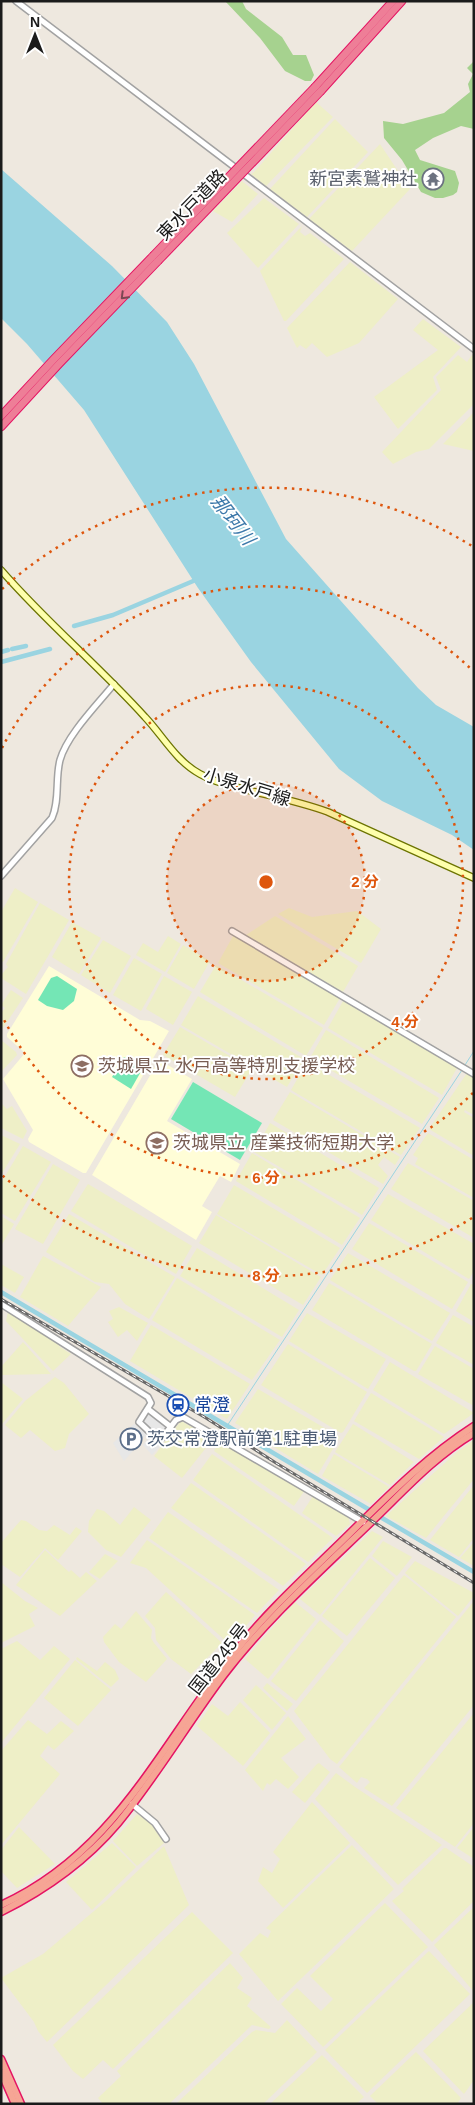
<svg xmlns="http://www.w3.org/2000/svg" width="475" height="2105" font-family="Arial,'Noto Sans JP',sans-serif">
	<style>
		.education { fill: #fffdd7 }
		.farmland { fill: #eeefc7 }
		.forest { fill: #a6d28f }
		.pitch { fill: #74e6b5 }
		.parking { fill: #e7e7e7 }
		.water { fill: #9ad4e1 }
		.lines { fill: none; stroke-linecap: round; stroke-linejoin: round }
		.stream { stroke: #9ad4e1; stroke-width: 1 }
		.canal { stroke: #9ad4e1; stroke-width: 4.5 }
		.tertiary-casing { stroke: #a2a2a2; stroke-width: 8 }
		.secondary-casing { stroke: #6c7400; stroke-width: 8 }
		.trunk-casing { stroke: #e51363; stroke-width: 9 }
		.motorway-casing { stroke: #e51363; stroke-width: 9 }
		.tertiary { stroke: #fff; stroke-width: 5 }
		.secondary { stroke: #feffac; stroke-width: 5.5 }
		.trunk { stroke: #f6a595; stroke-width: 6 }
		.motorway { stroke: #ee7e97; stroke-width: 7 }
		.rail-casing { stroke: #696969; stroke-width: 3 }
		.rail { stroke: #fff; stroke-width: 1; stroke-dasharray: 4; stroke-linecap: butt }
		.motorway-bridge-casing { stroke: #e51363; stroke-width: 9; stroke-linecap: butt }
		.motorway-bridge { stroke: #ee7e97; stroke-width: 7 }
		.oneway { stroke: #7a4853 }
		.ring { fill: none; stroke: #de560d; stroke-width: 2.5; stroke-dasharray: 2.5 5 }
		.labels { text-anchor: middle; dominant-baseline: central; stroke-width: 4; stroke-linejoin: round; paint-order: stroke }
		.worship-label { font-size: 18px; fill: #5b616d; stroke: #fff; text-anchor: end }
		.street-label { font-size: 18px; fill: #1b1b1b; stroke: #fff }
		.education-label { font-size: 18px; fill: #785e54; stroke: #fff; text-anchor: start }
		.transit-label { font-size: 18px; fill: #164399; stroke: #fff; text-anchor: start }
		.service-label { font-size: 18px; fill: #4e5e75; stroke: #fff; text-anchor: start }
		.water-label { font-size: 19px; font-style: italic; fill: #3d79aa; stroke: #fff }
		.centre { fill: #de560d; stroke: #fff; stroke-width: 2.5 }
		.ring-label { font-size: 15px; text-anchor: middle; font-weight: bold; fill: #de560d; stroke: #fff; stroke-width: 4; stroke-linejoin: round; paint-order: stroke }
	</style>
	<rect width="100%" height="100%" fill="#eee8df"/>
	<g class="education">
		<path d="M49,966l91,54 10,1 19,10 -83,142h-3l-54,-31 -1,-3 5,-9 -30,-51 22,-26 -18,-16v-3z"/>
		<path d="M159,1060l33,19 -25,42 73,43 -9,18 -11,-6 -18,30 10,6 -16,28 -104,-65z"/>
	</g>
	<g class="farmland">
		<path d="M316,102l17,15 -67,69 -15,-12 3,-2z"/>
		<path d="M335,119l33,33 -61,65 -37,-28z"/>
		<path d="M380,144l30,45 -58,62 -43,-32z"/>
		<path d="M242,181l16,13 -26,28 -19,-11z"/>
		<path d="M264,198l35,26 -41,44 -31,-35z"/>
		<path d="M302,226l-2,6 5,4 5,-3 34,26 -58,62h-2l-24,-50z"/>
		<path d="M350,262l48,37 -39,44 -32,14 -15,-14 -6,6 -6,-4 -3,3 -10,-20z"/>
		<path d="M423,319l38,28 -28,30 4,13 -39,39 -24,-32 64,-47 -25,-20z"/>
		<path d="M458,355l9,7 5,-7 2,2v47l-45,45 -13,3 -23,12 -11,-12 59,-62 -5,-13z"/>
		<path d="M474,412v39l-31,-7z"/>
		<path d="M15,888l23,14 -35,60 -2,-1v-49z"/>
		<path d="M40,903l29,17 -43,74 -25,-16v-3l7,-8 -2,-3z"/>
		<path d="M289,908l23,9 45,-6 24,18 -20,34 -83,-49z"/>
		<path d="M275,916l83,50 -15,26 -97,-57z"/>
		<path d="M72,922l29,16 -22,36 -27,-17z"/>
		<path d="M168,936l13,8 -16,28 -29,-17 7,-12 15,9z"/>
		<path d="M233,936h3l104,62 -16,27 -106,-62z"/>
		<path d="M103,940l28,16 -21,37 -29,-18z"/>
		<path d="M183,945l27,16 -16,28 -27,-16z"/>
		<path d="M134,958l28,16 -21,37 -28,-16z"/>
		<path d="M216,965l107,63 -17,28 -106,-64z"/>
		<path d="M164,976l28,16 -19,33 -27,-16z"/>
		<path d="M11,990l12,8 -22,33v-18l4,-5 -4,-3z"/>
		<path d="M198,996l106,63 -17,28 -106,-62z"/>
		<path d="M343,1001l114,67 -15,27 -114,-67z"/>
		<path d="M180,1027l72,42 -17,28 -72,-42z"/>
		<path d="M326,1030l113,68 -17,26 -112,-66z"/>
		<path d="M1,1040l15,12 1,3 -16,17z"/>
		<path d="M307,1062l113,66 -19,27 -110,-65z"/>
		<path d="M467,1073l7,4v38l-9,-5 -1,2 10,6v38l-45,-27z"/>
		<path d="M290,1092l110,65 -5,8 -11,-8 -6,8 10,11 -5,8 -110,-64z"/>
		<path d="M2,1104l5,5 5,-3 15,25 -4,8 -22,-11z"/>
		<path d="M270,1123l109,65 -17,27 -108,-63z"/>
		<path d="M428,1133l46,27v38l-59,-34 3,-6 -5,-3z"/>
		<path d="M1,1135l19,9 -19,31z"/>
		<path d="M23,1146l28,16 -36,59 -14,-8v-30z"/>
		<path d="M252,1153l108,65 -18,27 -106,-64z"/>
		<path d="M408,1163l66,38v37l-83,-49z"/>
		<path d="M53,1164l27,16 -37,64 -28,-15z"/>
		<path d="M88,1184l104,62 -16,28 -105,-63z"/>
		<path d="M234,1185l106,63 -18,27 -105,-61z"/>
		<path d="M388,1194l86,50v27l-5,8 -98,-59z"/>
		<path d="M69,1214l106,63 -26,42 -24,-15 -16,-20 -14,-2 -49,-30z"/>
		<path d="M216,1215l105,62 -18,28 -104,-62z"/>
		<path d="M1,1216l13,8 -13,22z"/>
		<path d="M369,1223l99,59 -16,27 -100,-60z"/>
		<path d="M197,1248l102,62 -17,27 -102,-61z"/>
		<path d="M348,1253l102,60 -18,28 -102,-61z"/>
		<path d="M43,1256l58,31 -33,39 -48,-29z"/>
		<path d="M1,1264l23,13 -9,16 -14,-8z"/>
		<path d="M177,1278l103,62 -28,40 -100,-60z"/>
		<path d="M329,1283l103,61 -16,27h-2l-102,-61z"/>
		<path d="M471,1284l3,1v37l-18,-11z"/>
		<path d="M119,1307l29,16 -11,18 -10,-11 -9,7 -10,-15 5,-3 -4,-8z"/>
		<path d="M8,1312l47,28 5,7 11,7 -18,17 -47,-50z"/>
		<path d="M307,1313l79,46 -18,30 -79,-48z"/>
		<path d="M453,1315l21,12v38l-38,-22z"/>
		<path d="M151,1325l99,59 -23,35 -97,-58z"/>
		<path d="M23,1342l28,32 -50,1v-8z"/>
		<path d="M288,1344l79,48 -24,40 -2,1 -80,-48z"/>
		<path d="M435,1346l39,23v37l-56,-32z"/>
		<path d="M390,1362l84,51 -30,21 -71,-44z"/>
		<path d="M55,1377l9,6 25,31 -20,20 -4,14 -10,3 -25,-21 -9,8 -16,-13 20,-24z"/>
		<path d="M1,1382l22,17 -21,25 -1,-1z"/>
		<path d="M258,1389l82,48 -22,37 -83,-51z"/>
		<path d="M371,1393l73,44 -25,22 -65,-38z"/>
		<path d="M180,1422h3l30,17 -31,39 -28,-22z"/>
		<path d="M353,1424l61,38 -24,23 -55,-33z"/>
		<path d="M474,1440v39l-48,59 -40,-22 71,-64z"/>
		<path d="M220,1442l85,48 -11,16 -80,-55z"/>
		<path d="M212,1454l121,84 -25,24 -115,-82z"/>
		<path d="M334,1454l55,33 -18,17 -49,-28z"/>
		<path d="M191,1483l115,81 -23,22 -112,-78z"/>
		<path d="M474,1485v53l-15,19 -29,-17z"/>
		<path d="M313,1496l35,19 2,9 -14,12 -34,-23z"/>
		<path d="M134,1507l17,13 -30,37 -15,-7 -18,-18 1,-11 8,-12 7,2 16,14z"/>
		<path d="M168,1512l111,78 -22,23 -108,-75z"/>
		<path d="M21,1520l5,1 13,9 8,1 7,-6 16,10 6,-8 6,4 -24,29 -13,-12 -25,29 -19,-13v-21z"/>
		<path d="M372,1531l11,6 -63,78 -20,-16z"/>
		<path d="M147,1540l108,75 -25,30 -84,-77 -16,-5z"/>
		<path d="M383,1541l29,16 -15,19 -25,-20z"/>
		<path d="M474,1542v24l-14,-8z"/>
		<path d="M45,1550l24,22 2,-2 9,8 6,-6 11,9 -37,35 -44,-31z"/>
		<path d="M105,1554l13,7 -18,18 -11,-7z"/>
		<path d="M370,1558l25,20 -48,58 -25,-20z"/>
		<path d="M415,1561l59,32v3l-16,20 -53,-43z"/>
		<path d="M404,1575l52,42 -119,147 -7,-5 -36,-48z"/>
		<path d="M1,1582l24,19 13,7 -9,6 6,12 -34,17z"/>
		<path d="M166,1592l56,51 -31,31 -20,-15 -15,-19 -1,-12 -10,-12z"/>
		<path d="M474,1601v104l-82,101 -28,-18 6,-6 -3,-3 -6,-2 -4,6 -18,-16z"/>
		<path d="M295,1602l21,17 -48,60 -23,-20z"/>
		<path d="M136,1611l16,19 -1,8 3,5 13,16 -21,23 -27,-20 -15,-20 -1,-5 12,-13 6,5z"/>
		<path d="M320,1620l24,21 -48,60 -25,-20z"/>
		<path d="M17,1641l23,19 14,-14 16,13 -69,84v-94z"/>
		<path d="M77,1657l20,14 8,-9 10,8 4,9 -8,8 -35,-28z"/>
		<path d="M75,1660l36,30 -33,36 -34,-28z"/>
		<path d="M267,1683l26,21 -6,7 -24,-23z"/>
		<path d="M256,1685l30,28 -14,17 -29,-30z"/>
		<path d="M240,1702l30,31 -27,33 -46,-40 15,-22 16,12z"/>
		<path d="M474,1713v110l-19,24 -59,-39z"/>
		<path d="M288,1716l18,23 -25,19 18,19 -11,12 -12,-10 -6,6 -3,-2 -4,8 -18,-21z"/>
		<path d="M28,1720l19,14 14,-13 13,10 -20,19 -6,-5 -8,11 20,18 -59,71v-94z"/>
		<path d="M319,1763l11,9 -25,31 -13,-11 25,-28z"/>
		<path d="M336,1773l19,14 87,58 -44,40 -83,-86z"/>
		<path d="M312,1802l38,41 -67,65 -25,-27 5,-14 9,6 8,-14 -7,-7z"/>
		<path d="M137,1814l14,10 13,19 -27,23 -24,-25z"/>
		<path d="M19,1827l36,37 -38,24 -16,-17v-21z"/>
		<path d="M474,1827v32l-17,-11z"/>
		<path d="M112,1843l24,24 -44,43 -26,-28z"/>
		<path d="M352,1845l42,44 -116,112 -39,-47 21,-21 8,5 3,-7 -5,-3z"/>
		<path d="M164,1846l25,59 -142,137 -9,-11 -4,-9 -33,-44 42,-24 63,-53z"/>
		<path d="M444,1848h2l28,19v34l-42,41 -40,-41 12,-10 -2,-2z"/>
		<path d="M385,1903l43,44 -105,100 -42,-43 16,-16 24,23 12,-12 -23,-23z"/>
		<path d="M474,1907v85l-40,-47z"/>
		<path d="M192,1912l41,41 -120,116 -10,-9 -20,19 -10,-8 -20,-26z"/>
		<path d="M429,1951l41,43 -103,99 -42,-43z"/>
		<path d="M230,1963l13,15 -6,10 15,10 -5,8 24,21 -2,2 -17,-4 -83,79 -21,-2 -45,2 -5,-6 23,-22 -4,-5z"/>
		<path d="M474,2002v78l-10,14 -41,-43z"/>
		<path d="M287,2020l30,32 -54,52h-87l76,-72 4,-2 19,3z"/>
		<path d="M416,2052l45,46 -4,6h-79l-8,-8z"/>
		<path d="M322,2055l42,42 -8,7h-86z"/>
	</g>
	<g class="forest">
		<path d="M225,1h17l4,8 36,28 11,18h13l8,20 -3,6h-6l-20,-10 -25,-33z"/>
		<path d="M474,61v68l-13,-3 -28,12 -18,12 5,10 35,11 4,12 -2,9 -4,3 -10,3h-8l-14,-6 -19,-32 -18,-22 -1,-17 20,3 41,-11 26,-21 -2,-8 5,-10 -6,-6z"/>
	</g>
	<g class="pitch">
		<path d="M57,976l20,13 -3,12 -11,9 -16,-4 -9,-6 13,-22z"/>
		<path d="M124,1057l19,11 -12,21 -19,-12z"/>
		<path d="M193,1082l69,41 -22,37 -69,-41z"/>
	</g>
	<g class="parking">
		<path d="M149,1414l17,13 -5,8 -4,-1 -14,-11v-4z"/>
		<path d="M134,1424l13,10 -23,27 -11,-18z"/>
		<path d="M150,1436l11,9 -9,10 -9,-10z"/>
	</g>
	<path class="water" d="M1,169l111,97 55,56 27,42 92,175 132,149 18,17 38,22v123l-22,-15 -70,-34 -43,-32 -88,-107 -53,-74 -114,-178 -57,-66 -26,-26z"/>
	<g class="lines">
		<g class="stream">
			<path d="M465,1065l9,-14"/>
			<path d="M227,1426l235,-356"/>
		</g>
		<g class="canal">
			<path d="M74,626l39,-11 85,-36"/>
			<path d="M12,649l14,-3"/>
			<path d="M1,652l7,-2"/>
			<path d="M1,662l49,-13"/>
			<path d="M1,1292l367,217"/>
			<path d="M382,1518l92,54"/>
		</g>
		<g class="tertiary-casing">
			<g id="tertiary">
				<path d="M16,1l458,348"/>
				<path d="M1,876l51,-58c8,-18 3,-39 8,-58 7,-25 37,-55 54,-76"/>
				<path d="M232,931l242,143"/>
				<path d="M1,1304l147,93 3,6 -12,19 17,16h6l14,-18 7,-3 180,105"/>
				<path d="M148,1409l23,18"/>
				<path d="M132,1804l23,19 11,16"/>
			</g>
		</g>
		<g class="secondary-casing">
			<path id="secondary" d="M1,570c45,52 98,96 144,147 18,19 31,44 55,57 14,8 28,11 43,15 28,7 58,13 85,23l146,66"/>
		</g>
		<g class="trunk-casing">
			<g id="trunk">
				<path d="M1,1905c115,-52 159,-160 234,-253 31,-39 69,-74 105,-109 42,-41 84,-85 134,-117"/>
				<path d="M1,1912c44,-22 85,-51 117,-89 38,-46 69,-99 105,-147 42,-55 93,-101 143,-149 35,-33 66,-69 108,-94"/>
				<path d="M1,2059l20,45"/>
				<path d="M1,2072l14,32"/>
			</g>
		</g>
		<g class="motorway-casing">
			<g id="motorway">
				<path d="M315,87l78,-86"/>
				<path d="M321,91l81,-90"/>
				<path d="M1,416l52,-56 100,-104"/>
				<path d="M1,427l58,-63 99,-103"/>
			</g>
		</g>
		<use href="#tertiary" class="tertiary"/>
		<use href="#secondary" class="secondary"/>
		<use href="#trunk" class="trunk"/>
		<use href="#motorway" class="motorway"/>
		<g class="rail-casing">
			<path id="rail" d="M1,1299l205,119 70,45 198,120"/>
		</g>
		<use href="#rail" class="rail"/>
		<g class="motorway-bridge-casing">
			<g id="motorway-bridge">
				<path d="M153,256l162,-169"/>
				<path d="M158,261l163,-170"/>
			</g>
		</g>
		<use href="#motorway-bridge" class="motorway-bridge"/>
	</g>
	<defs><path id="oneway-chevron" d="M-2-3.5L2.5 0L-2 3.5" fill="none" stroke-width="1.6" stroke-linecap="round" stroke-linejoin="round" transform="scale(1.25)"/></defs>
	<use class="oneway" href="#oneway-chevron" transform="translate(124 296) rotate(135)"/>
	<circle cx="266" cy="882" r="99" fill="#de560d" fill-opacity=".12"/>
	<g class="ring">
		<circle cx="266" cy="882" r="99"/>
		<circle cx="266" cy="882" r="197"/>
		<path d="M473 1093A296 296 0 0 1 2 1016M2 748A296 296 0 0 1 473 671"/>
		<path d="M472 1218A394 394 0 0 1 2 1175M2 589A394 394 0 0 1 472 546"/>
	</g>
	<defs>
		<g id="temple-ring" transform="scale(1.125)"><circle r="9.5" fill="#fff" stroke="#6b7280" stroke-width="1.5"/><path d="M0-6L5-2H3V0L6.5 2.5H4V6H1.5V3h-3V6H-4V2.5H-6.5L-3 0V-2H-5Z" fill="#6b7280"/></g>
		<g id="school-ring" transform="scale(1.125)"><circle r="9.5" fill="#fff" stroke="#8d6e63" stroke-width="1.5"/><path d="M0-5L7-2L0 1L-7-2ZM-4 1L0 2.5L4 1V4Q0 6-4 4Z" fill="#8d6e63"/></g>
		<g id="university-ring" transform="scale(1.125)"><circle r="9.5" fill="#fff" stroke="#8d6e63" stroke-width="1.5"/><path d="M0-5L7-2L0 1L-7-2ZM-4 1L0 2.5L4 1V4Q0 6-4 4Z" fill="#8d6e63"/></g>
		<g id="station-ring" transform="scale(1.125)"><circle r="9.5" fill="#fff" stroke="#1a4fb4" stroke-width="1.5"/><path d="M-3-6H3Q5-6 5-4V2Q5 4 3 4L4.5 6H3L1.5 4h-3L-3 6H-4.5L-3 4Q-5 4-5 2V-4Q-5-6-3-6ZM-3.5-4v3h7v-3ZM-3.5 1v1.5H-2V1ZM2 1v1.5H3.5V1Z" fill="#1a4fb4"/></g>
		<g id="parking-ring" transform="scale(1.125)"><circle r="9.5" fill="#fff" stroke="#5c6f8a" stroke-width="1.5"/><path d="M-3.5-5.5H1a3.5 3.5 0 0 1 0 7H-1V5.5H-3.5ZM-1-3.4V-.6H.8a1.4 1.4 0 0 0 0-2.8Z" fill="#5c6f8a"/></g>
	</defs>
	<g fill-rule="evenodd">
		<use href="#temple-ring" x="433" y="179"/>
		<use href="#school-ring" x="82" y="1066"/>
		<use href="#university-ring" x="157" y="1143"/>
		<use href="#station-ring" x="178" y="1405"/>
		<use href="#parking-ring" x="131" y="1439"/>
	</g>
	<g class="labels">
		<g class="worship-label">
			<text x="417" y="179">新宮素鷲神社</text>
		</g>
		<g class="street-label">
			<text transform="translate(192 205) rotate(-46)">東水戸道路</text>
			<text transform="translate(247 787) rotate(17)">小泉水戸線</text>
			<text transform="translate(219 1659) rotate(-52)">国道245号</text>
		</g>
		<g class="education-label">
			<text x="98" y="1066">茨城県立 水戸高等特別支援学校</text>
			<text x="173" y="1143">茨城県立 産業技術短期大学</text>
		</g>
		<g class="transit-label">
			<text x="194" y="1405">常澄</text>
		</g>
		<g class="service-label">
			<text x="147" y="1439">茨交常澄駅前第1駐車場</text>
		</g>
		<g class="water-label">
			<text transform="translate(233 520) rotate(52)">那珂川</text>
		</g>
	</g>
	<circle cx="266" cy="882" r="8" class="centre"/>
	<g class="ring-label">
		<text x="365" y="887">2 分</text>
		<text x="405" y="1027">4 分</text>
		<text x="266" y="1183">6 分</text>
		<text x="266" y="1281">8 分</text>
	</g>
	<rect width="475" height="2105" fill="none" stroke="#1b1b1b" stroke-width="5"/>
	<g transform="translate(35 35)" stroke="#ffffff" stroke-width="4" paint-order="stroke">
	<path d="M0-4L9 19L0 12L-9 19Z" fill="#1b1b1b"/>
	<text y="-8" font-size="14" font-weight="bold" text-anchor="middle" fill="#1b1b1b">N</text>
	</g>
</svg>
